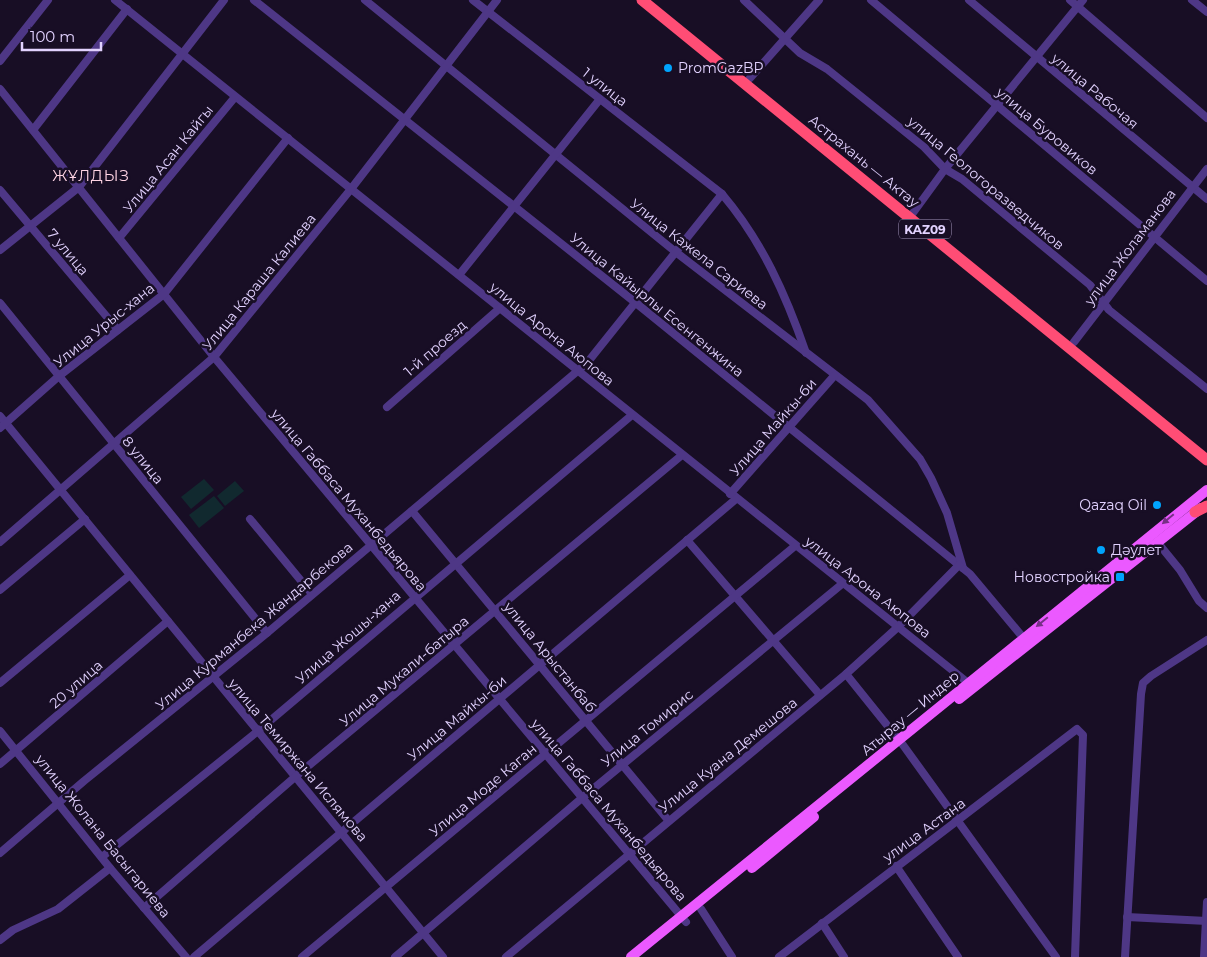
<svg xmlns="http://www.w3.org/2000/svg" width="1207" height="957" font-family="Montserrat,sans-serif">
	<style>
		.pitch { fill: #11292f }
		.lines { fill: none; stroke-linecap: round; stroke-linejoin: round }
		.minor { stroke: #4e3786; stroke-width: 8 }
		.major { stroke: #eb59ff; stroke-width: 10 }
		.highway { stroke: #ff4d75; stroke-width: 11 }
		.oneway { fill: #773087 }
		.poi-dot { fill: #00a4fd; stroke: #180e25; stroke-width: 2 }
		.labels { text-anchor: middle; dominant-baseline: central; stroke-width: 5; stroke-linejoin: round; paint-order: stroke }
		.shield { fill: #180e25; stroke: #a597be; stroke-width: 1 }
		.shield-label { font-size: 12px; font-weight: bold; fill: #e2d2ff }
		.poi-label { font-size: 14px; fill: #e2d2ff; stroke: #180e25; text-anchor: start }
		.street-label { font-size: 14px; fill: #e2d2ff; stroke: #180e25 }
		.neighbourhood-label { font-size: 15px; letter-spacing: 1px; fill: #ffd4e4; stroke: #180e25 }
	</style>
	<rect width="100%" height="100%" fill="#180e25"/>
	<g class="pitch">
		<path d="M204,479l10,11 -23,19 -10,-12z"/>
		<path d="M235,481l9,10 -19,15 -8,-10z"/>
		<path d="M214,496l10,12 -25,20 -10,-13z"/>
	</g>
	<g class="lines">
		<g class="minor">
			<path d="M115,0l857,686"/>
			<path d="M254,0l382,303 334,271 56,67"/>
			<path d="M365,0l312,253 191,147 52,59 11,19 16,35 16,55"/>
			<path d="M473,0l249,194c40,47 64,101 84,159"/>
			<path d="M744,0l56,53 27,16 97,78 21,22 17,10 128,106 19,25 98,79"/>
			<path d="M871,0l336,281"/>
			<path d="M969,0l238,199"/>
			<path d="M1070,0l137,118"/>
			<path d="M1192,0l15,12"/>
			<path d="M0,61l48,-61"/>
			<path d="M750,78l69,-78"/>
			<path d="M0,89l214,268 472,565"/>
			<path d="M33,130l94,-121"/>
			<path d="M0,190l118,140"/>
			<path d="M910,217l35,-48 138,-169"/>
			<path d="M119,238l116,-141"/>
			<path d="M0,250l79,-63 145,-187"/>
			<path d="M459,275l141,-176"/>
			<path d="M0,303l267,330"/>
			<path d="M1074,342l133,-173"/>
			<path d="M387,407l113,-99"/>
			<path d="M0,416l443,541"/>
			<path d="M0,428l59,-52 105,-82 124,-156"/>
			<path d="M730,494l104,-118"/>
			<path d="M412,511l256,309"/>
			<path d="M250,519l62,75"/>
			<path d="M687,540l133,155"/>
			<path d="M0,542l214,-185 137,-168 146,-189"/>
			<path d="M1158,543l22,27 19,31 8,7"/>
			<path d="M0,590l85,-71"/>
			<path d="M846,674l57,71 153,212"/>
			<path d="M0,683l130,-108"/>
			<path d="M0,731l110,137 76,89"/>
			<path d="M0,764l168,-143"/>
			<path d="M0,853l84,-72 183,-148 320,-270 135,-169"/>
			<path d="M102,857l156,-126 374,-316"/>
			<path d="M896,866l62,91"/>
			<path d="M144,908l151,-131 387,-322"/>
			<path d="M701,909l31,48"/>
			<path d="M1127,917l80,4"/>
			<path d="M822,923l22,34"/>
			<path d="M0,940l13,-10 45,-21 52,-41"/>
			<path d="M194,957l542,-458"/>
			<path d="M302,957l493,-411"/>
			<path d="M395,957l187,-159 260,-214"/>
			<path d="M506,957l340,-283 53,-48 60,-61"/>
			<path d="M779,957l298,-228 6,6 -8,222"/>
			<path d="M1125,957l16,-263 2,-11 8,-7 56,-36"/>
			<path d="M1204,957l3,-55"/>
		</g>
		<g class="major">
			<path d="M959,699l242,-191"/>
			<path d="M752,868l62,-51"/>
			<path d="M631,957l576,-467"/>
		</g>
		<g class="highway">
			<path d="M642,0l565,460"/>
			<path d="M1195,512l12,-6"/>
		</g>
	</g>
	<defs><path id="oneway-solid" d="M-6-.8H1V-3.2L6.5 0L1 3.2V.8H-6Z" transform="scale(1.25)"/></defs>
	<g class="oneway">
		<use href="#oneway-solid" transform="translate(1168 519) rotate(140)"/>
		<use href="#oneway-solid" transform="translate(1042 622) rotate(141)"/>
	</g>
	<g class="poi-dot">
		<circle cx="668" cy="68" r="5"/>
		<circle cx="1157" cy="505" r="5"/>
		<circle cx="1101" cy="550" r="5"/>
		<rect x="1115" y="572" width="10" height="10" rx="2.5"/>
	</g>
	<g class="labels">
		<rect class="shield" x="899" y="219.5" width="52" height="19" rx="4"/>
		<g class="shield-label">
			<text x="925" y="229">KAZ09</text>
		</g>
		<g class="poi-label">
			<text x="678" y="68">PromGazBP</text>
			<text x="1147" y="505" text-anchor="end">Qazaq Oil</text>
			<text x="1111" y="550">Дәулет</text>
			<text x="1110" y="577" text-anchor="end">Новостройка</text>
		</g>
		<g class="street-label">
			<text transform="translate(605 87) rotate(38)">1 улица</text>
			<text transform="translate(1095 91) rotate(40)">улица Рабочая</text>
			<text transform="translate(1047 131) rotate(40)">улица Буровиков</text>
			<text transform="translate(168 159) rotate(-51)">Улица Асан Кайгы</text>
			<text transform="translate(864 161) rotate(39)">Астрахань — Актау</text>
			<text transform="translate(986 183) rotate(40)">улица Геологоразведчиков</text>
			<text transform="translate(1130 247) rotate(-53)">улица Жоламанова</text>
			<text transform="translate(68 252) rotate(50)">7 улица</text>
			<text transform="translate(699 254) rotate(38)">Улица Кажела Сариева</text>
			<text transform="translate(259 282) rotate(-51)">Улица Караша Калиева</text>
			<text transform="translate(657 305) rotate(39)">Улица Кайырлы Есенгенжина</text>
			<text transform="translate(104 325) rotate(-39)">Улица Урыс-хана</text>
			<text transform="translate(552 334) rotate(39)">улица Арона Аюпова</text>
			<text transform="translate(435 348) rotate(-41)">1-й проезд</text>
			<text transform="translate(773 427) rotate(-49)">Улица Майкы-би</text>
			<text transform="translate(143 460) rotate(51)">8 улица</text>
			<text transform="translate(349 500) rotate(50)">улица Габбаса Муханбедьярова</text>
			<text transform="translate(868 587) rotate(38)">улица Арона Аюпова</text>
			<text transform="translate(254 626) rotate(-40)">Улица Курманбека Жандарбекова</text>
			<text transform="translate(348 637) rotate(-41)">Улица Жошы-хана</text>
			<text transform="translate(550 657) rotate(51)">улица Арыстанбаб</text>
			<text transform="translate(404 671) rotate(-40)">Улица Мукали-батыра</text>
			<text transform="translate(76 684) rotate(-41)">20 улица</text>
			<text transform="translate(910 713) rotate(-40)">Атырау — Индер</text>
			<text transform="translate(457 718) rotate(-40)">Улица Майкы-би</text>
			<text transform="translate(647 728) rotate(-39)">Улица Томирис</text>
			<text transform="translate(728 755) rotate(-39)">Улица Куана Демешова</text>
			<text transform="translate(298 760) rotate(50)">улица Темиржана Ислямова</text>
			<text transform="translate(483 790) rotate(-40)">Улица Моде Каган</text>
			<text transform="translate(609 810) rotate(50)">улица Габбаса Муханбедьярова</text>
			<text transform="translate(924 830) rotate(-36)">улица Астана</text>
			<text transform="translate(103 836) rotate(51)">улица Жолана Басыгариева</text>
		</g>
		<g class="neighbourhood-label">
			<text x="91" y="175">ЖҰЛДЫЗ</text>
		</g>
	</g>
	<path d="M22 42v8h79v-8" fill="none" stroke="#e2d2ff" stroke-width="2.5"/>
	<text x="30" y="42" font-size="15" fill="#e2d2ff" stroke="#180e25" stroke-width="4" paint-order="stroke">100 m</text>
</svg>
